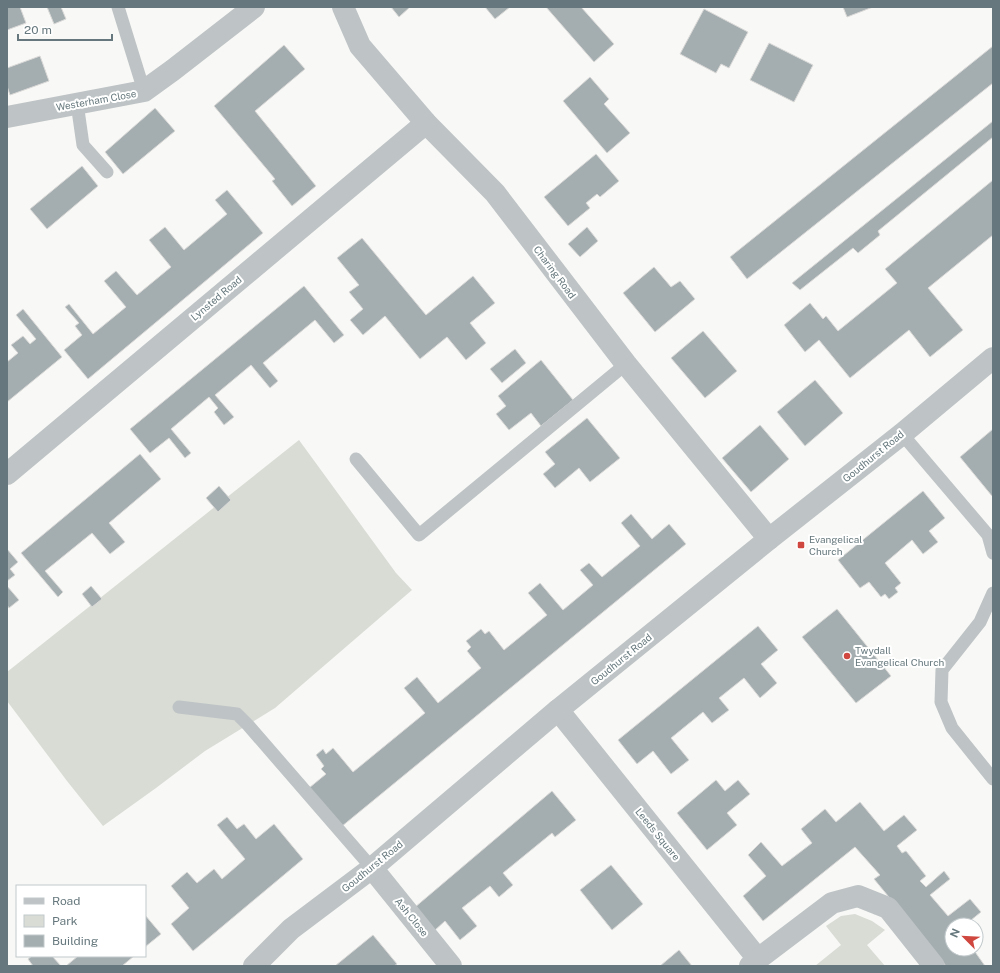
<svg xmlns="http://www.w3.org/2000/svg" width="1000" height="973" font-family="'Public Sans',sans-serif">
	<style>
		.green { fill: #d9dcd5 }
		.building { fill: #a4adb0; stroke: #dad9d8 }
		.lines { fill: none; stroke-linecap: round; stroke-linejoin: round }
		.lane { stroke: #bec3c5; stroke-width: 13 }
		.street { stroke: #bec3c5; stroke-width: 22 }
		.poi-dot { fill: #cf473f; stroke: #fff; stroke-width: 1.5 }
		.labels { text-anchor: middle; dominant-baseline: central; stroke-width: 4; stroke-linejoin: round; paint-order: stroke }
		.street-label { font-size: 10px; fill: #66787d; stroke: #fff }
		.poi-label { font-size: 10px; fill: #66787d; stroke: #fff; text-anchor: start }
	</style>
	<rect width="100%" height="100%" fill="#f8f8f6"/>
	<g class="green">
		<path d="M299,440l97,133 16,17 -137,118 -70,43 -49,37 -53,38 -36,-45 -60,-80v-29z"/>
		<path d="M855,914l17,7 13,9 -18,15 18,21h-70l26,-21 -15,-19 15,-10z"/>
	</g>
	<g class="building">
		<path d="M7,7h13l6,16 -19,7z"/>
		<path d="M47,7h14l5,12 -12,5z"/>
		<path d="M391,7h19l-11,10z"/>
		<path d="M485,7h25l-15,12z"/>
		<path d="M546,7h35l33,37 -20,18z"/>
		<path d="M843,7h30l-26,10z"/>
		<path d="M704,9l44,23 -19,36 -8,-4 -5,9 -36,-19z"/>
		<path d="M769,43l44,22 -19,37 -44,-22z"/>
		<path d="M284,45l21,24 -50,42 61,75 -24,20 -20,-25 3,-2 -61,-73z"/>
		<path d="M993,46v37l-246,196 -17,-22z"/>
		<path d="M40,56l9,25 -39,14 -3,-9v-18z"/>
		<path d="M590,77l19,22 -5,5 26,29 -23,20 -44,-52z"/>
		<path d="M155,108l20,23 -52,43 -18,-22z"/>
		<path d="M993,121v16l-115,94 2,4 -22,18 -5,-5 -53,42 -8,-7z"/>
		<path d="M596,154l23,27 -19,16 -3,-3 -11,9 4,5 -22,18 -24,-29z"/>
		<path d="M82,166l16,20 -51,43 -17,-20z"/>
		<path d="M993,180v55l-65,53 35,42 -33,27 -21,-27 -59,48 -31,-38 -14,12 -21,-27 26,-22 13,16 3,-3 12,15 59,-48 -12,-14z"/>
		<path d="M227,190l36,43 -175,146 -24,-29 18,-15 -7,-9 4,-3 -14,-16 4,-3 24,30 33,-27 -22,-26 12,-10 21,24 34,-28 -22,-27 16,-13 19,23 43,-36 -12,-14z"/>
		<path d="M587,227l11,14 -18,16 -12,-13z"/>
		<path d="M362,238l64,77 47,-39 22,27 -25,20 16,20 -20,17 -19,-23 -27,22 -35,-43 -22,19 -13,-15 13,-11 -14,-17 10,-7 -22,-27z"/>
		<path d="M654,267l17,20 9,-6 15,18 -40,33 -32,-39z"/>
		<path d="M304,286l40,49 -10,8 -19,-23 -52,43 15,18 -8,7 -19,-23 -36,30 19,22 -10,8 -10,-13 4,-4 -9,-11 -38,32 20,24 -6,5 -16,-20 -19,15 -20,-24z"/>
		<path d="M23,309l39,48 -55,45v-40l11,-9 -7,-8 12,-9 7,8 6,-5 -20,-24z"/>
		<path d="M703,331l34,40 -32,27 -34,-40z"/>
		<path d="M515,349l11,14 -24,20 -12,-14z"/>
		<path d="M541,360l32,40 -32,26 -10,-13 -22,17 -13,-16 10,-8 -8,-10z"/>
		<path d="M815,380l28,33 -38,33 -28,-34z"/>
		<path d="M587,418l33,40 -30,24 -11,-14 -24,20 -12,-14 12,-10 -10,-12z"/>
		<path d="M760,425l29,34 -38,33 -29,-34z"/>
		<path d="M993,429v66l-1,1 -32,-39z"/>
		<path d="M140,454l21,25 -52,44 16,19 -15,12 -18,-21 -47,38 18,21 -5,5 -37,-44z"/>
		<path d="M219,486l12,14 -13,12 -12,-14z"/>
		<path d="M923,491l22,27 -16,13 9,11 -15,12 -11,-14 -27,23 16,20 -6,5 3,4 -9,7 -4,-5 -4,3 -12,-15 -9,6 -22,-28z"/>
		<path d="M631,514l21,25 17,-15 17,20 -345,283 -32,-39 17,-14 -5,-5 3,-3 -8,-11 7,-6 3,5 7,-6 20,24 72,-59 -21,-25 13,-11 21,26 43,-35 -14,-17 4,-4 -5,-6 15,-12 4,5 4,-3 15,19 43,-35 -19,-22 12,-10 23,27 30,-25 -13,-15 9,-7 13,14 38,-31 -19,-23z"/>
		<path d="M7,549l11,13 -8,7 5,6 -8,6z"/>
		<path d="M7,586l12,14 -10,8 -2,-3z"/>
		<path d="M91,586l11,13 -10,8 -10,-13z"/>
		<path d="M837,609l54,67 -35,27 -54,-66z"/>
		<path d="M758,626l20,24 -17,14 16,19 -17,15 -16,-20 -25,20 10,12 -17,13 -9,-11 -32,26 18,22 -18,14 -18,-23 -16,13 -19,-24z"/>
		<path d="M716,780l9,11 13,-11 12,14 -23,19 10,12 -30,25 -30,-37z"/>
		<path d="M552,791l24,29 -21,17 -3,-4 -49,40 10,12 -14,12 -9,-11 -28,22 15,18 -17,14 -15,-19 -11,10 -20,-23z"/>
		<path d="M860,802l24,29 20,-16 13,15 -20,16 5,7 4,-2 20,25 -6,5 6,6 18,-16 6,8 -20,16 18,21 22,-17 11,13 -16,13h-13v24h21l12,17h-39l-72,-87 6,-4 -25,-28 -92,74 -20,-25 23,-20 -18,-21 13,-13 21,24 30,-23 -11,-14 24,-20 11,13z"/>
		<path d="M227,817l10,12 7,-5 12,15 18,-15 29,35 -110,92 -22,-27 18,-16 -18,-22 16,-14 10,11 17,-14 8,10 23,-20 -28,-34z"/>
		<path d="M611,865l32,39 -31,26 -32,-40z"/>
		<path d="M145,915l16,19 -16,13z"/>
		<path d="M373,935l24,29 -3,2h-59z"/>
		<path d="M679,950l13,16h-32z"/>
		<path d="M32,956h20l9,10h-28l-5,-7z"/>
		<path d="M78,956h56l-12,10h-56z"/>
	</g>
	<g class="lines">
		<g class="lane">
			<path d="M118,7l26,84"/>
			<path d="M77,103l6,42 24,27"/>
			<path d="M902,434l86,101 5,18"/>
			<path d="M356,459l63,76 207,-171"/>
			<path d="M993,593l-13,29 -38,48 -1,32 11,26 41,51"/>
			<path d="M179,707l58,7 11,11 124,143"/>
		</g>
		<g class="street">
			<path d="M343,7l17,39 66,77 69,70 131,171 143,175"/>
			<path d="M7,117l137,-26 29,-21 81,-63"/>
			<path d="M7,474l419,-351"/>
			<path d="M558,710l200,249"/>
			<path d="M372,868l79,98"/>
			<path d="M254,966l37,-37 81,-61 186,-158 211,-171 133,-105 91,-76"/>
			<path d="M750,966l8,-7 74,-56 26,-7 30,12 46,58"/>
		</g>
	</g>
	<g class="poi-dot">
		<rect x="797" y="541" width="8" height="8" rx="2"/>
		<circle cx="847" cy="656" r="4"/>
	</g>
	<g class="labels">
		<g class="street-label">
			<text transform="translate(96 100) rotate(-10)">Westerham Close</text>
			<text transform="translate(555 272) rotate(53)">Charing Road</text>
			<text transform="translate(216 298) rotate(-40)">Lynsted Road</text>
			<text transform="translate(873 456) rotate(-39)">Goudhurst Road</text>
			<text transform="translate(621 659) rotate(-39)">Goudhurst Road</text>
			<text transform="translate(658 834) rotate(51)">Leeds Square</text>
			<text transform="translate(372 866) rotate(-39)">Goudhurst Road</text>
			<text transform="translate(412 917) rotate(51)">Ash Close</text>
		</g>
		<g class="poi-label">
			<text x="809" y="539">Evangelical<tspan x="809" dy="12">Church</tspan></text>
			<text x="855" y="650">Twydall<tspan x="855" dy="12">Evangelical Church</tspan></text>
		</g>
	</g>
	<rect width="1000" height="973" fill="none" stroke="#66787d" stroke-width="16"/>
	<rect x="16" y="885" width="130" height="72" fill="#ffffff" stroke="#c2c9cb"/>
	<rect x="24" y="898" width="20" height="6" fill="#bec3c5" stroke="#c2c9cb"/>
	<text x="52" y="905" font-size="12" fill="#66787d">Road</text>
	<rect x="24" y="915" width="20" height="12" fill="#d9dcd5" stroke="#c2c9cb"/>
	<text x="52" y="925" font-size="12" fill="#66787d">Park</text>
	<rect x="24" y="935" width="20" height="12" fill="#a4adb0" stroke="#c2c9cb"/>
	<text x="52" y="945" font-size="12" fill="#66787d">Building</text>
	<g transform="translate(964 937) rotate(294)"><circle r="19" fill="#ffffff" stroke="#c2c9cb"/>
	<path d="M0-3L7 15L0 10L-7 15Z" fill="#cf473f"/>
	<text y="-6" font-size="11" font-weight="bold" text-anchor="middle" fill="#66787d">N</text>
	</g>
	<path d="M18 34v6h94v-6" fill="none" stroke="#66787d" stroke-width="2"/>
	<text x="24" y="34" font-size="12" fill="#66787d" stroke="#ffffff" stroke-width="3" paint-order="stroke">20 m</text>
</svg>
